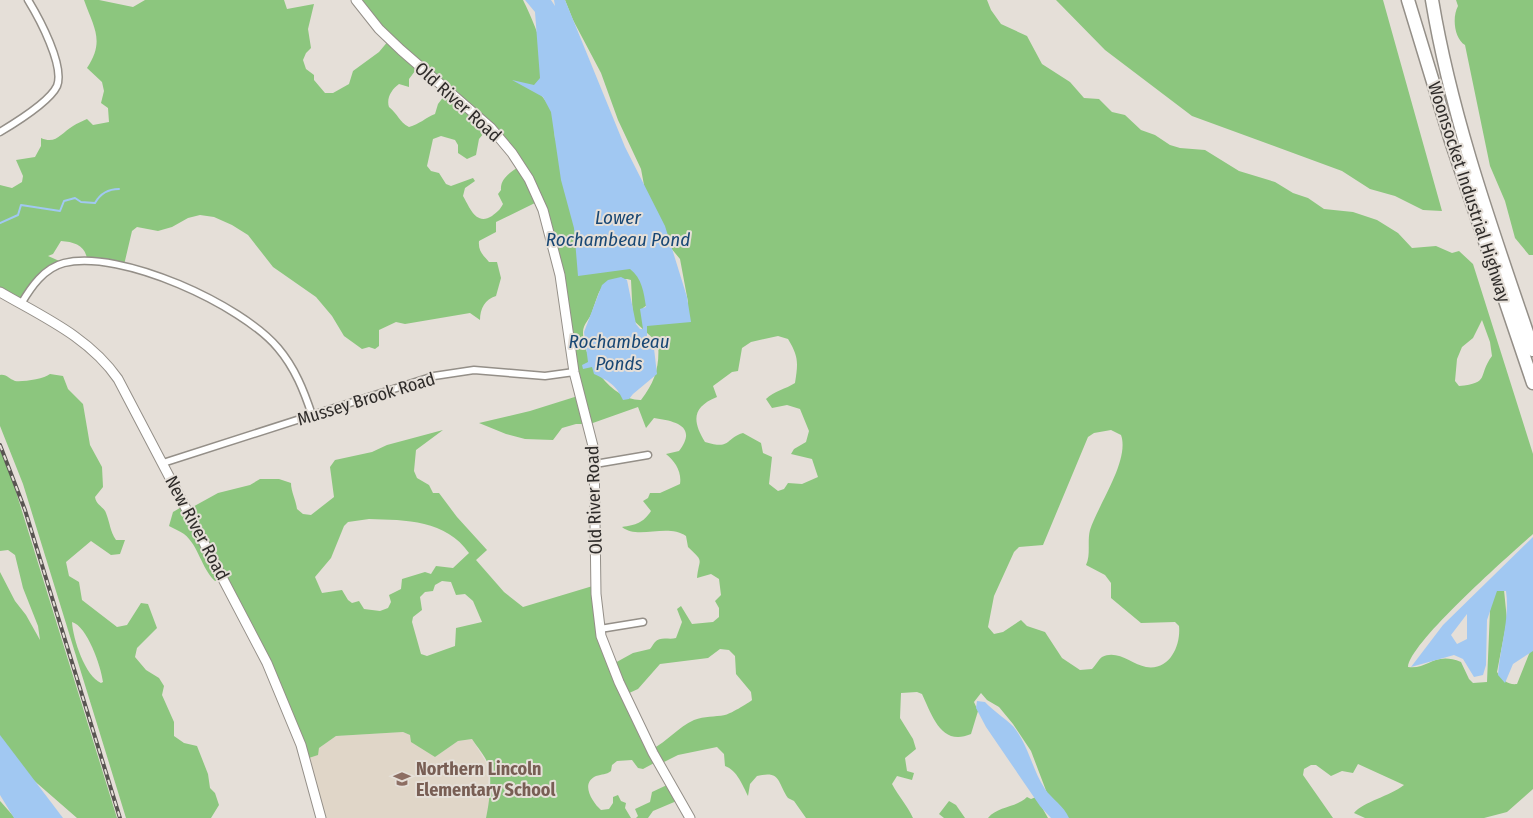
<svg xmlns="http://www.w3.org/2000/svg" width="1533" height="818" font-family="'Fira Sans Condensed',sans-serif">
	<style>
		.built { fill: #e0d6c8 }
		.green { fill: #8cc67e; fill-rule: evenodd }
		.water { fill: #a1c8f2; fill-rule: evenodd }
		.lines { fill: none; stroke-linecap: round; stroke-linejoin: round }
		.stream { stroke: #a1c8f2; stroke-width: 2 }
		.street-casing { stroke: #948f88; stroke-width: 9 }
		.secondary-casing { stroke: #948f88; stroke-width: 11 }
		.highway-casing { stroke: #948f88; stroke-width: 15 }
		.street { stroke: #fff; stroke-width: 6 }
		.secondary { stroke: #fff; stroke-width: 9 }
		.highway { stroke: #fff; stroke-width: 12 }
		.rail-casing { stroke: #595552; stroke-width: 4 }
		.rail { stroke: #e5dfd8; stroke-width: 2; stroke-dasharray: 5.5; stroke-linecap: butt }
		.labels { text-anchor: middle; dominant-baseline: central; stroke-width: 4; stroke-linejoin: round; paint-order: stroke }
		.street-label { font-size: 18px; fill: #2f2c2a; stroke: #e5dfd8 }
		.education-label { font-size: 18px; font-weight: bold; fill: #785e54; stroke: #e5dfd8; text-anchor: start }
		.water-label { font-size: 19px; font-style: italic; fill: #184774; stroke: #e5dfd8 }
	</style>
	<rect width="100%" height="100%" fill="#e5dfd8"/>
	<path class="built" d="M403,732l7,3 25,22 23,-16 14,-2 17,28 -1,23 3,8 -5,20h-162l-14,-60 7,-3 2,-7 17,-12z"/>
	<g class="green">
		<path d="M84,0h15l34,7 12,-7h139l3,9 27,-5 -6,25 3,19 -5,5 -3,7 3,9 8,6v5l11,13h8l16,-9 4,-13 26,-19 10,-12 -32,-40h166c8,16 25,54 22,72 -1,6 -6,13 -8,18l16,20 2,29 86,128 6,38 -4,3v5l41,7 4,-18 -8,-43 -19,-23 -14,-35 -6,-32 -23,-49 -17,-47 -28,-53 -8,-20h422l4,10 10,14 26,12 15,28 28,18 14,16 15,1 13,13 13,3 16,15 14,5 15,10 10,3 25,2 34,21 36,11 18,11 15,5 16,11 29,3 24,8 21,13 14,15 24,-2 16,7 7,-2 14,13 60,190v80c-22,20 -123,108 -125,133 20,3 26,-16 53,-5l8,17 4,4 14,-1 3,-72 5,-24 9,4 3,30 -10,52c5,8 11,13 20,12l12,-30 4,-6v141l-26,23 -23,6h-119l-11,-5c9,-11 36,-17 50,-28l-46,-21 -5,9 -11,-2 -11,5 -15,-11h-5l-7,4 -1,6 30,43h-266l-17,-17 -19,-50 -18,-27 -14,-17 -12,-7 -6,-7 -7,9 4,9 -7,23c-30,13 -39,-19 -49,-40l-5,-2 -16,1 -1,25 13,21 3,10 -11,9 2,13 7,2 -2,7 -15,-4 -5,8c7,13 15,21 21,34h-107l-12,-17 -6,-3c-11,-16 -7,-28 -31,-22l-7,8 -2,12c-5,-10 -11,-26 -23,-30l-1,-12 -7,-7 -39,8 -18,9 -4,-2 -13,7 -5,-1 -6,-8 -15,1 -5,4 -1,6c-5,4 -9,3 -15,5 -16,7 -4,26 5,34l8,-1 4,-6v-6l5,-2 3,6 5,2 -1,5 6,10h-145c3,-13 6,-37 3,-51 -2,-9 -12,-20 -17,-28l-14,2 -23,16 -24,-15 -1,-7 -7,-3 -67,4 -17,12 -1,7 -12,4 -14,-40 -68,-138h-9c-14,-13 -16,-35 -31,-47 -4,-3 -10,-5 -15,-8l4,-14 12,-7 4,4 29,-16 32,-8 10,-6h19l12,4c0,9 5,17 6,26l6,5 8,1 23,-18 -4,-30 5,-7 37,-8 15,-7 56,-15 -27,20 -2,21 3,7 12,7 4,8h6l18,24 30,33 -11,10 28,32 19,15 73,-22 3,35 14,44 20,-11 17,-4c2,-2 3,-5 5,-7 5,-6 14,-2 21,-4l6,-16 -5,-13 4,-3 11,18 21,-2 6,-5v-9l-4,-7 6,-6 -2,-16 -8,-5 -14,4c2,-21 8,-15 -9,-31l-2,-11c-19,-13 -48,4 -64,-9 14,-2 21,-4 29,-16l-8,-10 5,-3 2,-5h10l20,-9c2,-12 -5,-23 -14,-30l13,-3c19,-25 -4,-30 -25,-33l-8,10 -8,-21 -48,17h-14l-14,4 -9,12 -28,-1 -19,-5 -27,-11 51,-12 51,-16 -13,-84 -29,-110 -43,21v10l-17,9c-1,10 4,14 10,21h8l4,16 -5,18c-11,3 -16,13 -16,24l-10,-7 -65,11 -9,-2 -17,8v16l-4,3 -6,-2 -7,2 -18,-13 -12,-20 -16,-19 -43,-30 -25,-32 -16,-10 -18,-8 -14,-2 -12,3 -16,9 -14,4 -21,-4 -5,4 -8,34 -37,-6c-2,-14 -13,-17 -26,-18l-8,13 -5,2 16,7 -19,10 -24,31 -21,-12v-107l12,3 10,-6 1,-6 -7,-16 19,-3 6,-11v-8c15,7 20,-5 32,-12 4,-3 10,-5 14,-7l6,6 16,-3 -1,-14 -7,-5 3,-12 -2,-9 -15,-14c18,-27 7,-40 -3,-68zM418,67l29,25 -9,12 -3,10c-10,4 -15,10 -26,13 -10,-5 -11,-13 -20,-20 -3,-9 3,-18 10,-23l10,3v-8zM488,128l32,38c-9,6 -20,12 -19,24l-3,4 5,10c-3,6 -6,8 -11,12 -16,10 -22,-8 -29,-20l2,-8 10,-7 -2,-3 -22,8 -5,-2 -7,-11 -8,-2 -4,-5 6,-27 8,-3 14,4 3,5v8l9,6 9,-4 3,-16zM627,279l4,1 2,40 25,23c2,23 -3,39 -17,57 -28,1 -59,-41 -58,-68 0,-8 7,-13 9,-20 9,-25 7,-30 35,-33zM1482,320l8,22 2,14c-15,20 -1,27 -33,30l-4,-5 2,-22 5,-12 11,-9zM778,336l10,3c11,18 10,24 7,44 -9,6 -21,8 -29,16l6,9 15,-3 13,4 9,22 -3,11 -12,7 -3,5 21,5 6,18 -16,7 -14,-1 -4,6 -6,2 -9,-7 3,-27 -9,-4 -2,-10 -18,-10c-19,6 -11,17 -38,9 -13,-21 -13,-35 12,-45l-4,-11 19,-14 6,-1 4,-23 9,-6zM1111,430l10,5c9,25 -23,70 -31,95 -3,12 1,24 -4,35l19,10 6,8v15l30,25 34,-1 4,4c2,19 -9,45 -33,41 -14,-3 -29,-18 -44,-10 -3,2 -7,9 -10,12l-12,1 -18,-12 -17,-26 -18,-6 -6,-6 -18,12 -9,2 -6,-7 6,-31 20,-44 5,-5 24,-2 45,-108 6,-4zM369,519c37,1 77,1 100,34l-16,15 -17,-2 -5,8 -6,-2 -23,7 -1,10 -12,6 2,7 -3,6 -8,3 -16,-2 -5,-8 -7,2 -4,-3 -6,-10 -20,3 -7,-16 16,-19 13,-32 4,-4zM442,581l9,1 5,13 9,-1 8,7 9,21 -26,6 -1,18 -28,10 -6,-2 -9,-32 1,-5 9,-7 -2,-13 5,-5 8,-1 2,-6zM720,649l9,1 6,6 1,18 15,18 1,8c-3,3 -24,15 -27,15 -11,2 -20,1 -31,5 -16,7 -27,22 -42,29l-25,-55 11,-5 22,-25 48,-6z"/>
		<path d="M1056,0h327l59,211 -19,-1 -28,-14 -25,-7 -28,-18 -150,-55 -87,-66z"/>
		<path d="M1456,0h77v255h-4l-14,-17 -10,-37 -15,-35 -25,-121c-11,-7 -13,-28 -7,-39z"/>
		<path d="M50,374l13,2 5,13 15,15 7,41 12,22 1,20 -8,10c1,8 9,10 11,16 4,10 4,18 10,27h9l-5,14 -9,1 -20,-14 -25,21 3,14 10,6 3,18 35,27 10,-2 14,-22 7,1 9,24 -20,20 -2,9 11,13 13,8 5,8 -2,9 12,27v14l10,7 13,3 11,28 2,14 5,5 4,12 -8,13h-85l-103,-334 -23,-58v-51c7,-1 9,4 15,6 8,1 29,-2 35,-7zM72,622c15,4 29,44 31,60l-2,1c-16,-7 -28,-44 -29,-61z"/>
		<path d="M0,450l13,32 104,336h-40l-62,-54 -15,-16v-176l15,29 11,14 14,25 -2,-14 -15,-38 -8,-33 -7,-5 -8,1z"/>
		<path d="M667,785l12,15 -26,11 -5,7h-12l2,-2 -3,-7 15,-7 2,-10z"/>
		<path d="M1027,797l4,2 5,-2 12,21h-60c10,-12 28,-10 39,-21z"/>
		<path d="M0,801l1,1 14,16h-15z"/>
		<path d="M949,801l7,4 9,13h-21l-5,-4z"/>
	</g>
	<g class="water">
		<path d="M525,0h26l4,6 -1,-6h11l60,147 40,79 22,71 4,25 -44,4v12l6,2 4,34 -24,20 -4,5 -6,1c-7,-15 -14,-19 -29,-26l-2,-7 -9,2 -1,-4 6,-3 -4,-30 18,-47 6,-5 13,-3 6,3 9,44 4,5h3l-3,-20 6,-2c-2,-14 -4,-29 -16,-38l-52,7 -4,-48 -13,-48 -10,-68 -8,-15 -31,-17 22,5 6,-7 -5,-66z"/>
		<path d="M1533,537v114l-20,13 -8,19 -7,-8c2,-28 12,-56 8,-84h-9l-10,29 -1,45 -3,10 -9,2 -11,-18 -9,-4 -43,12 32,-42zM1467,614v25l-10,5 -6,-9z"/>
		<path d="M977,701l8,1c8,9 26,20 31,28 13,18 17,41 29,59 7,10 19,17 24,29h-18l-11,-12 -54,-79 -10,-19z"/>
		<path d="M0,735l63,83h-49l-14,-23z"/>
	</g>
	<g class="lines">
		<path class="stream" d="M0,223l18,-8 3,-10 39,6 4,-10 11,-3 6,4 14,1c5,-9 14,-14 24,-14"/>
		<g class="street-casing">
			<g id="street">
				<path d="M0,132c15,-9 50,-31 57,-46 8,-20 -18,-68 -29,-86"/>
				<path d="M21,304c10,-17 23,-36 43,-41 57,-14 178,42 214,85 17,20 26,43 34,67"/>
				<path d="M163,463l271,-87 40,-6 71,6 29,-4"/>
				<path d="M595,464l53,-9"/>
				<path d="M600,629l43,-7"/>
			</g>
		</g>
		<g class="secondary-casing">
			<g id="secondary">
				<path d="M356,0l23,29 22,21 90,78 21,25 17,26 14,31 17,65 14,97 20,78 2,144 5,42 18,46 34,71 37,65"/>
				<path d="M0,292c43,25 89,45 118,87l149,284 34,82 20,73"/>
			</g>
		</g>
		<g class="highway-casing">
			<g id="highway">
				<path d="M1408,0l43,141 82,242"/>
				<path d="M1432,0c20,120 62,235 101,350"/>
			</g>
		</g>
		<use href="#street" class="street"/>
		<use href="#secondary" class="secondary"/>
		<use href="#highway" class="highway"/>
		<g class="rail-casing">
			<path id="rail" d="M0,445l25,65 95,308"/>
		</g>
		<use href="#rail" class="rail"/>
	</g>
	<defs>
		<g id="school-bare" transform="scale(1.35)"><path d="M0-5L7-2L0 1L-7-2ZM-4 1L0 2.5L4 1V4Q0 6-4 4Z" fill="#8d6e63" stroke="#e5dfd8" stroke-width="2.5" paint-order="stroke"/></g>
	</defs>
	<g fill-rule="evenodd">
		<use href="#school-bare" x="402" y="779"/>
	</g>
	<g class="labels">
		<g class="street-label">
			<text transform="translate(458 102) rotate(42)">Old River Road</text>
			<text transform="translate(1469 192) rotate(72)">Woonsocket Industrial Highway</text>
			<text transform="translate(366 399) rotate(-17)">Mussey Brook Road</text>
			<text transform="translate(594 500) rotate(-92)">Old River Road</text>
			<text transform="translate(197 528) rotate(62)">New River Road</text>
		</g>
		<g class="education-label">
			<text x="416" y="769">Northern Lincoln<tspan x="416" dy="21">Elementary School</tspan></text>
		</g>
		<g class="water-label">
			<text x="618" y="217">Lower<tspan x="618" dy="22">Rochambeau Pond</tspan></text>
			<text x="619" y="341">Rochambeau<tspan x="619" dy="22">Ponds</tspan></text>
		</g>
	</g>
</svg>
